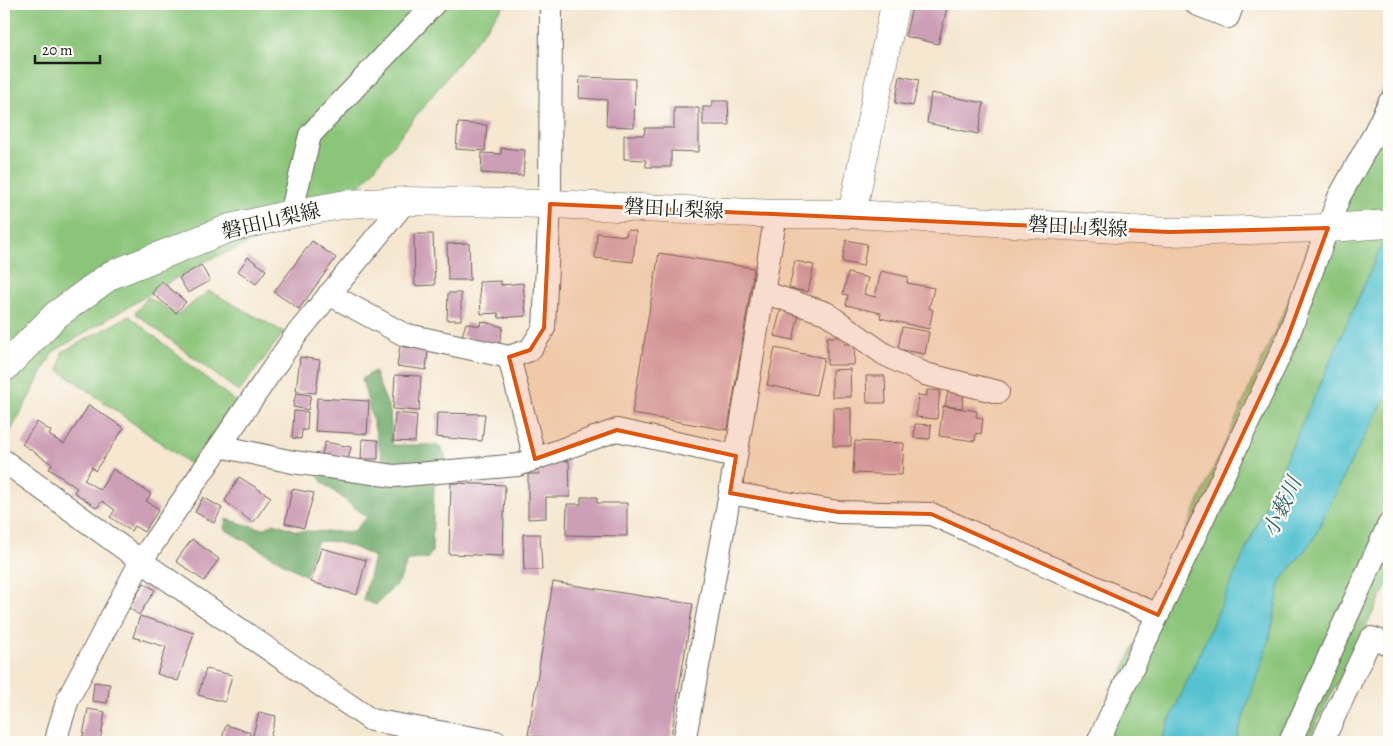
<svg xmlns="http://www.w3.org/2000/svg" width="1393" height="746" font-family="Alegreya,'Noto Serif JP',serif">
	<style>
		.green { fill: #8bc57a; stroke: #54704b }
		.forest { fill: #70aa6a; stroke: #466343 }
		.water { fill: #57c2d1; stroke: #3a6f76 }
		.building { fill: #cd9fb6 }
		.lines { fill: none; stroke-linecap: round; stroke-linejoin: round }
		.street-casing { stroke: #68635b; stroke-width: 24 }
		.secondary-casing { stroke: #68635b; stroke-width: 29 }
		.street { stroke: #fff; stroke-width: 22 }
		.secondary { stroke: #fff; stroke-width: 28 }
		.marked { fill: #de560d; fill-opacity: 0.2; stroke: #de560d; stroke-width: 4; stroke-linejoin: round }
		.labels { text-anchor: middle; dominant-baseline: central; stroke-width: 4.5; stroke-linejoin: round; paint-order: stroke }
		.street-label { font-size: 20px; fill: #1c1c1c; stroke: #fdfcf7 }
		.water-label { font-size: 21px; font-style: italic; fill: #345e64; stroke: #fdfcf7 }
	</style>
	<rect width="100%" height="100%" fill="#fdfcf7"/>
	<filter id="ink" filterUnits="userSpaceOnUse"><feTurbulence type="fractalNoise" baseFrequency=".02" numOctaves="2"/><feDisplacementMap in="SourceGraphic" scale="10" xChannelSelector="R" yChannelSelector="G"/><feConvolveMatrix kernelMatrix="1 2 1 2 8 2 1 2 1" color-interpolation-filters="sRGB"/></filter>
	<filter id="wash" filterUnits="userSpaceOnUse"><feTurbulence type="fractalNoise" baseFrequency=".0096" numOctaves="4" result="noise"/><feDisplacementMap in="SourceGraphic" scale="20" xChannelSelector="R" yChannelSelector="G"/><feGaussianBlur stdDeviation="1.12" result="paint"/><feColorMatrix in="noise" values="0 0 0 0 0 0 0 0 0 0 0 0 0 0 0 0 0 1.4 0 .05"/><feComposite in="paint" operator="in"/></filter>
	<g filter="url(#wash)">
		<rect width="100%" height="100%" fill="#f5e7d0"/>
		<g class="green">
			<path d="M4,4h501l-159,200 -145,59 -148,89 -49,92z"/>
			<path d="M1389,76v505l-82,161h-216z"/>
			<path d="M209,291l75,41 -45,60 -104,-79 13,-16 29,18z"/>
			<path d="M129,316l106,85 -45,63 -131,-94 3,-18z"/>
		</g>
		<path class="forest" d="M374,371l16,40 2,34h44l6,4 4,9 -12,27 -2,67 -5,7 -19,1 -9,22 -23,23 -13,-5 11,-43c-18,-9 -38,-19 -58,-15l-10,34 -82,-47 2,-10 37,10 11,-6 23,8 56,1 14,-15 -44,-34 -17,-26 78,7 -22,-85z"/>
		<path class="water" d="M1389,229v162l-36,67 -40,82 -32,40 -11,57 -35,105h-75z"/>
		<g id="blocks">
			<g class="building">
				<path d="M913,4h16l18,4 -9,36 -33,-8z"/>
				<path d="M900,76l19,4 -6,26 -18,-3z"/>
				<path d="M580,77l55,2 -1,48 -28,-1 1,-26 -28,-2z"/>
				<path d="M931,93l53,10 -6,31 -51,-11z"/>
				<path d="M712,101h16l1,24h-26v-18h9z"/>
				<path d="M674,108h25v44l-28,-1v16h-25v-7l-22,-1v-24h20l1,-7h29z"/>
				<path d="M458,123l29,2 -2,26 -29,-2z"/>
				<path d="M501,148l24,2 -2,26 -42,-3 1,-20 19,1z"/>
				<path d="M627,230l9,1 -3,31 -38,-4 2,-25 29,3z"/>
				<path d="M414,234h19l2,51 -20,1z"/>
				<path d="M846,240l21,4 -4,22 -21,-4z"/>
				<path d="M312,241l24,17 -37,51 -25,-17z"/>
				<path d="M469,243l1,37h-22l-1,-36z"/>
				<path d="M659,253l95,15 -26,162 -96,-16z"/>
				<path d="M248,257l18,13 -10,14 -18,-13z"/>
				<path d="M795,261l19,4 -6,27 -19,-4z"/>
				<path d="M201,265l9,16 -22,12 -9,-15z"/>
				<path d="M881,271l27,6 -1,6 27,5 -5,20 4,2 -4,19 -49,-11 1,-5 -35,-8 2,-10 -5,-1 5,-21 20,5 -4,16 11,3z"/>
				<path d="M161,281l25,21 -10,11 -24,-20z"/>
				<path d="M501,281v4l22,-2 3,33 -27,2 -1,-5 -17,1 -2,-32z"/>
				<path d="M448,293h13v27h-14z"/>
				<path d="M781,309l18,4 -6,27 -19,-4z"/>
				<path d="M481,321l22,6 -4,18 -37,-9 4,-13 14,3z"/>
				<path d="M902,327l27,5 -4,22 -27,-5z"/>
				<path d="M827,337h17v7h11l-1,21h-27z"/>
				<path d="M400,346l28,4 -2,20 -29,-4z"/>
				<path d="M775,348l49,10 -8,37 -49,-10z"/>
				<path d="M300,357l20,3 -4,33 -20,-2z"/>
				<path d="M850,369l1,28h-19v-27z"/>
				<path d="M395,375l26,1 -2,35 -26,-2z"/>
				<path d="M866,376h19l1,27h-19z"/>
				<path d="M927,390l13,1 -3,28 -21,-2 2,-22 9,1z"/>
				<path d="M948,391l16,2 -2,15 -17,-2z"/>
				<path d="M296,393l15,2 -3,15 -15,-3z"/>
				<path d="M317,398l52,3 -2,33 -52,-3z"/>
				<path d="M89,405l35,23 -29,43 -3,-4 -8,13 16,10 13,-21 38,25 -5,7 13,8 -15,23 -10,-6 -3,5 -21,-14 5,-7 -13,-9 -5,7 -23,-16 3,-4 -28,-19 3,-5 -30,-20 15,-22 14,9 -2,4 15,9z"/>
				<path d="M943,406l34,5 -1,6 7,1 -2,16 -5,-1 -1,8 -36,-5z"/>
				<rect x="833" y="408" width="18" height="38"/>
				<path d="M294,411l14,1 -1,18h-5l-1,9 -9,-1z"/>
				<path d="M395,413l22,2 -2,27 -22,-1z"/>
				<path d="M437,413l48,1 -3,27 -46,-4z"/>
				<path d="M915,424l16,1 -1,14 -16,-1z"/>
				<path d="M362,439l16,1v19h-17z"/>
				<path d="M855,441l49,2 -2,32 -49,-2z"/>
				<path d="M325,442l26,5 -3,13 -26,-6z"/>
				<path d="M545,461h24l1,36h-24v21l-18,1v-45h11v-7z"/>
				<path d="M239,477l32,20 -18,26 -28,-22z"/>
				<path d="M451,483l54,2 -2,71 -54,-2z"/>
				<path d="M292,489l22,4 -10,35 -19,-5z"/>
				<path d="M203,497l19,11 -8,15 -19,-11z"/>
				<path d="M581,497h16v6h30v33l-61,-1 1,-31h14z"/>
				<path d="M523,534h17l2,36h-18z"/>
				<path d="M192,539l27,20 -15,22 -28,-20z"/>
				<path d="M321,548l45,12 -9,35 -46,-13z"/>
				<path d="M553,582l140,22 -23,138h-98l-44,-7z"/>
				<path d="M144,583l11,7 -16,25 -10,-7z"/>
				<path d="M140,616l54,17 -16,48 -21,-7 9,-27 -33,-10z"/>
				<path d="M206,669l26,6 -7,27 -27,-7z"/>
				<path d="M94,682l16,2 -3,19 -15,-2z"/>
				<path d="M88,709l17,3 -5,30 -18,-1z"/>
				<path d="M259,712l17,4 -7,26h-18z"/>
				<path d="M226,725l24,7 -3,10h-26z"/>
				<path d="M110,738l22,3v1h-23z"/>
			</g>
		</g>
	</g>
	<g filter="url(#ink)">
		<use href="#blocks" fill-opacity="0" stroke="#68635b" stroke-width="1"/>
		<g class="lines">
			<g class="street-casing">
				<g id="street">
					<path d="M1196,4l32,13 5,-13"/>
					<path d="M291,214l19,-79 124,-131"/>
					<path d="M763,292l63,21 58,41 41,20 73,18"/>
					<path d="M329,294l74,40 106,23 21,-7 14,-22 6,-124 1,-200"/>
					<path d="M509,357l26,102"/>
					<path d="M220,446l73,16 101,14 124,-11 99,-35 119,26"/>
					<path d="M4,461l137,100 230,159 125,22"/>
					<path d="M730,493l108,19 93,2 227,101"/>
					<path d="M56,742l3,-14 9,-29 73,-138 155,-226 110,-134"/>
					<path d="M684,742l46,-249 46,-279"/>
					<path d="M1098,742l188,-400 53,-145 34,-61 16,-33"/>
					<path d="M1290,742l99,-218"/>
					<path d="M1322,742l49,-104 18,6"/>
				</g>
			</g>
			<g class="secondary-casing">
				<g id="secondary">
					<path d="M852,214l43,-210"/>
					<path d="M4,368l52,-53 55,-40 119,-47 61,-14 55,-10 60,-3 144,3 226,10h76l317,18 159,-4 61,-4"/>
				</g>
			</g>
			<use href="#street" class="street"/>
			<use href="#secondary" class="secondary"/>
		</g>
	</g>
	<path class="marked" d="M550,204l619,28 159,-4 -42,114 -128,273 -227,-101 -93,-2 -108,-19 6,-37 -119,-26 -82,29 -26,-102 21,-7 14,-22z"/>
	<g class="labels">
		<g class="street-label">
			<text transform="translate(674 209) rotate(3)">磐田山梨線</text>
			<text transform="translate(271 221) rotate(-13)">磐田山梨線</text>
			<text transform="translate(1078 227) rotate(3)">磐田山梨線</text>
		</g>
		<g class="water-label">
			<text transform="translate(1282 507) rotate(-65)">小薮川</text>
		</g>
	</g>
	<rect width="1393" height="746" fill="none" stroke="#fdfcf7" stroke-width="20"/>
	<path d="M35 55v8h65v-8" fill="none" stroke="#1c1c1c" stroke-width="2.5"/>
	<text x="42" y="55" font-size="15" fill="#1c1c1c" stroke="#fdfcf7" stroke-width="4" paint-order="stroke">20 m</text>
</svg>
